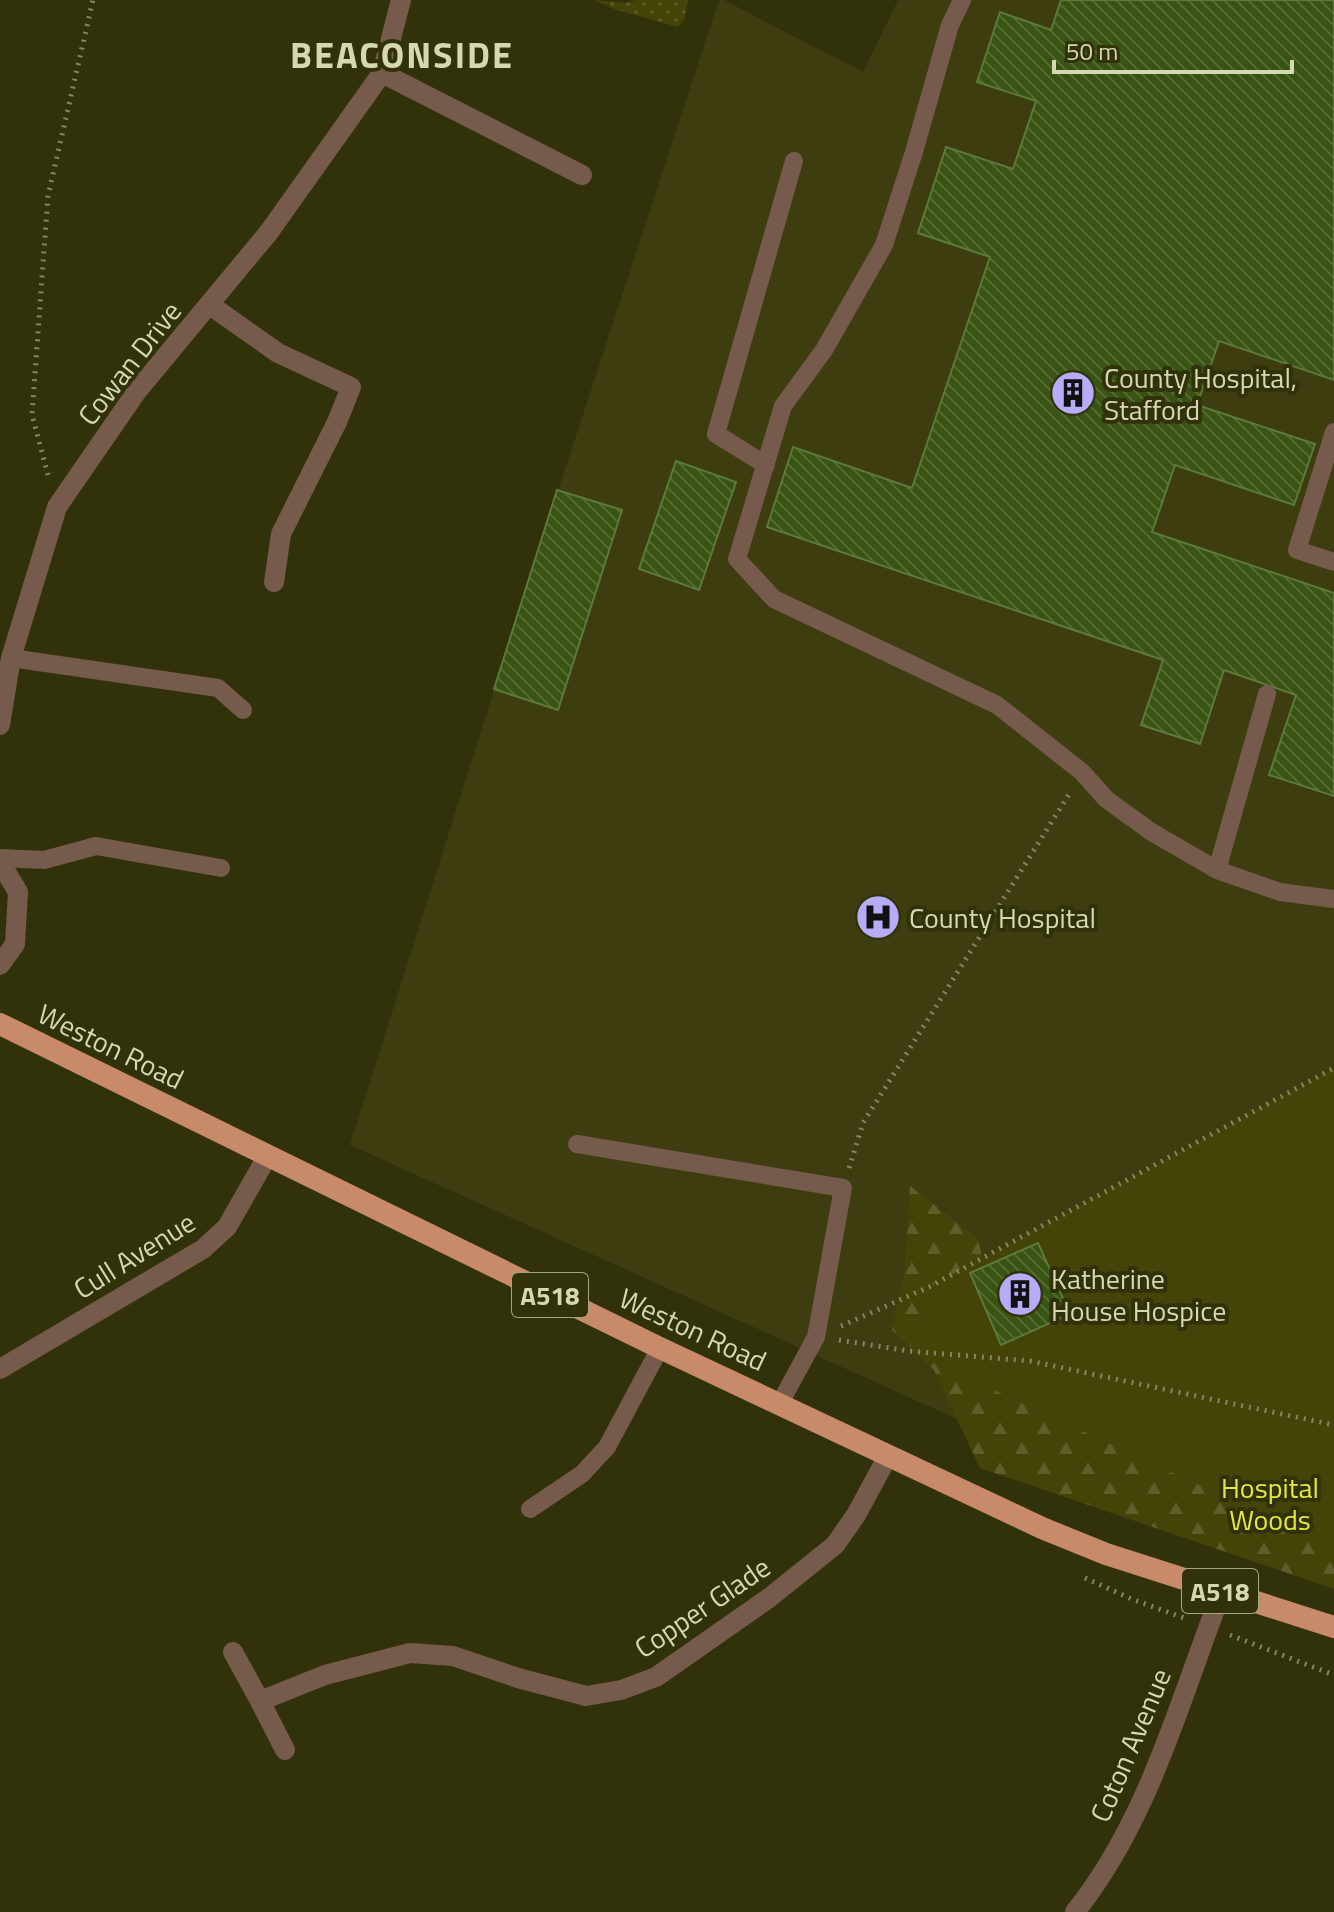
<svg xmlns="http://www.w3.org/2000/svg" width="1334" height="1912" font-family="'Titillium Web',sans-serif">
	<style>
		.built { fill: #3d3d10 }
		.grass { fill: url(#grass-dots) }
		.forest { fill: url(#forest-firs) }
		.park { fill: #444408 }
		.building { fill: url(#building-back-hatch); stroke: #5c7a3b; stroke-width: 2 }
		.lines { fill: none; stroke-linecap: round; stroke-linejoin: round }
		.path { stroke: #858660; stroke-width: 5; stroke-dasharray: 2 6; stroke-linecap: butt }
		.service { stroke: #765a4b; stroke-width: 18 }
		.minor { stroke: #765a4b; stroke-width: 20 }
		.trunk { stroke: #c88a68; stroke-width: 22 }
		.labels { text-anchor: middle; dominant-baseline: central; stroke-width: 8; stroke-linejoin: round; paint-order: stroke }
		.shield { fill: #31320a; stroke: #a4a681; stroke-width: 2 }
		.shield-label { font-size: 26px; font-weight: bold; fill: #d6d8b4 }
		.street-label { font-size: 28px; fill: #d6d8b4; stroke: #31320a }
		.poi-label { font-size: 28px; fill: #d6d8b4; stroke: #31320a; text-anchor: start }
		.park-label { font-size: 28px; fill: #e6e73d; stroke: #31320a }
		.district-label { font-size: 36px; font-weight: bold; letter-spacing: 2px; fill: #d6d8b4; stroke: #31320a }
	</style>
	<defs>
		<pattern id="grass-dots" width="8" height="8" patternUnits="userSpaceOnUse" patternTransform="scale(2)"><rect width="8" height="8" fill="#444408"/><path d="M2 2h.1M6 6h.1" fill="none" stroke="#5e5e2a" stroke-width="1.8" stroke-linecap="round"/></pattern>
		<pattern id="forest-firs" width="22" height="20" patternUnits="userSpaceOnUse" patternTransform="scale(2)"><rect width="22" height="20" fill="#444408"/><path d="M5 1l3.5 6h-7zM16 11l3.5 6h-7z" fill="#5e5e2a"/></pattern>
		<pattern id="building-back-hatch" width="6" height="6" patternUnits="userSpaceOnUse" patternTransform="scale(2)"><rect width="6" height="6" fill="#385312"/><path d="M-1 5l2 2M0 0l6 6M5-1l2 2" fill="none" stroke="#546b32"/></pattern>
	</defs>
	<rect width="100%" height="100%" fill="#31320a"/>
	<path class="built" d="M719,0h5l139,72 35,-72h436v1589l-984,-444 184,-581z"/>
	<path class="grass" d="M594,0l33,3 9,-3h52l-4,20 -6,7 -61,-17z"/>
	<path class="forest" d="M910,1186l68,53 23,106 333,100v144l-354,-121 -46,-98 -42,-40 13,-60z"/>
	<path class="park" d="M1334,1068v479l-425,-196 20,-64z"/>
	<g class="building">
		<path d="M1061,0h273v380l-115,-39 -22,64 118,39 -21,61 -119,-40 -23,67 182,61v203l-65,-21 27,-80 -72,-25 -24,74 -59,-19 22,-65 -396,-133 26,-80 119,41 78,-231 -72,-24 28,-86 67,22 23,-68 -59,-19 23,-70 51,18z"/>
		<path d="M676,461l60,21 -37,108 -60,-21z"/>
		<path d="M557,490l65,20 -64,200 -64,-21z"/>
		<path d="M1038,1243l32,71 -69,31 -31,-72z"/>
	</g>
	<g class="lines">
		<g class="path">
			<path d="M48,475l-16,-60 16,-219 45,-196"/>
			<path d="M849,1168l14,-45 208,-332"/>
			<path d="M841,1326l88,-39 405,-219"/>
			<path d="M839,1340l70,11 121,10 304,64"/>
			<path d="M1085,1578l49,22 53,19"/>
			<path d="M1230,1635l104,40"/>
		</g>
		<g class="service">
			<path d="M962,0l-12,25 -36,127 -30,93 -60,105 -41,56 -46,153 37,40 223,106 85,67 24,27 44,32 67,39 63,22 54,7"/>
			<path d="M1334,432l-37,118 37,12"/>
			<path d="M766,465l-50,-31 78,-273"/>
			<path d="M11,658l207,30 25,22"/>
			<path d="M0,858l44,2 52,-14 125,22"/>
			<path d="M1217,870l50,-176"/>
			<path d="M577,1144l266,44 -27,149 -36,66"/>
			<path d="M530,1509l52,-35 25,-27 53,-99"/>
		</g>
		<g class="minor">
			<path d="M382,73l200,102"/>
			<path d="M210,305l68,48 73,34 -14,35 -56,112 -7,48"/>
			<path d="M0,725l11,-67 46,-151 80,-116 132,-159 113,-159 19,-73"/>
			<path d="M0,862l18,30 -3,52 -15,21"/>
			<path d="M0,1369l203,-120 24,-22 40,-70"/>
			<path d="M233,1652l27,49 65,-26 85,-22 43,3 65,22 68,18 35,-6 35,-13 113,-79 66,-53 21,-30 32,-59"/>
			<path d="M260,1701l25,49"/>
			<path d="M1075,1912c74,-92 105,-213 147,-321"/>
		</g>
		<path class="trunk" d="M0,1024l660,324 382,180 64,26 228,73"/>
	</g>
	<defs>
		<g id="building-disc" transform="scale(2.3)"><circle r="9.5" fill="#b6acf8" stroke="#31320a"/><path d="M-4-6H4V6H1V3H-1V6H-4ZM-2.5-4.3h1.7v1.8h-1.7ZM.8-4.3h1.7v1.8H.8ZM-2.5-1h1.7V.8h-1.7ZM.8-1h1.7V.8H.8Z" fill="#111"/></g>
		<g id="hospital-disc" transform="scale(2.3)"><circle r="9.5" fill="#b6acf8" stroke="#31320a"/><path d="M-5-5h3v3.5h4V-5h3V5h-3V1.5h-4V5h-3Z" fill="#111"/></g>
	</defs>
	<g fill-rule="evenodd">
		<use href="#building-disc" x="1073" y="393"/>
		<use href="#hospital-disc" x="878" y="917"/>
		<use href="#building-disc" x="1020" y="1294"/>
	</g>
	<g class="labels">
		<g class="shield">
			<rect x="512" y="1273" width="76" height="44" rx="6"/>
			<rect x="1182" y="1569" width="76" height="44" rx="6"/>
		</g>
		<g class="shield-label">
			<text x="550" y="1295">A518</text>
			<text x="1220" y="1591">A518</text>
		</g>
		<g class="street-label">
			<text transform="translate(129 363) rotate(-52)">Cowan Drive</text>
			<text transform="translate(111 1046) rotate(26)">Weston Road</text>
			<text transform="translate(134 1255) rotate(-32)">Cull Avenue</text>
			<text transform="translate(693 1329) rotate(25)">Weston Road</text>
			<text transform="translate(702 1607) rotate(-34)">Copper Glade</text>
			<text transform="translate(1130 1745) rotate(-67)">Coton Avenue</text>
		</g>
		<g class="poi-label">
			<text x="1104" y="377">County Hospital,<tspan x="1104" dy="32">Stafford</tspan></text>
			<text x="909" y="917">County Hospital</text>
			<text x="1051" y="1278">Katherine<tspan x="1051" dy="32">House Hospice</tspan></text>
		</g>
		<g class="park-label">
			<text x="1270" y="1487">Hospital<tspan x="1270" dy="32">Woods</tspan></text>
		</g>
		<g class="district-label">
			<text x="402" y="54">BEACONSIDE</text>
		</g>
	</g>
	<path d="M1054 60v12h238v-12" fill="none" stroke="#d6d8b4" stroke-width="4"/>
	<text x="1066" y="60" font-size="24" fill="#d6d8b4" stroke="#31320a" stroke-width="6" paint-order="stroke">50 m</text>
</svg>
